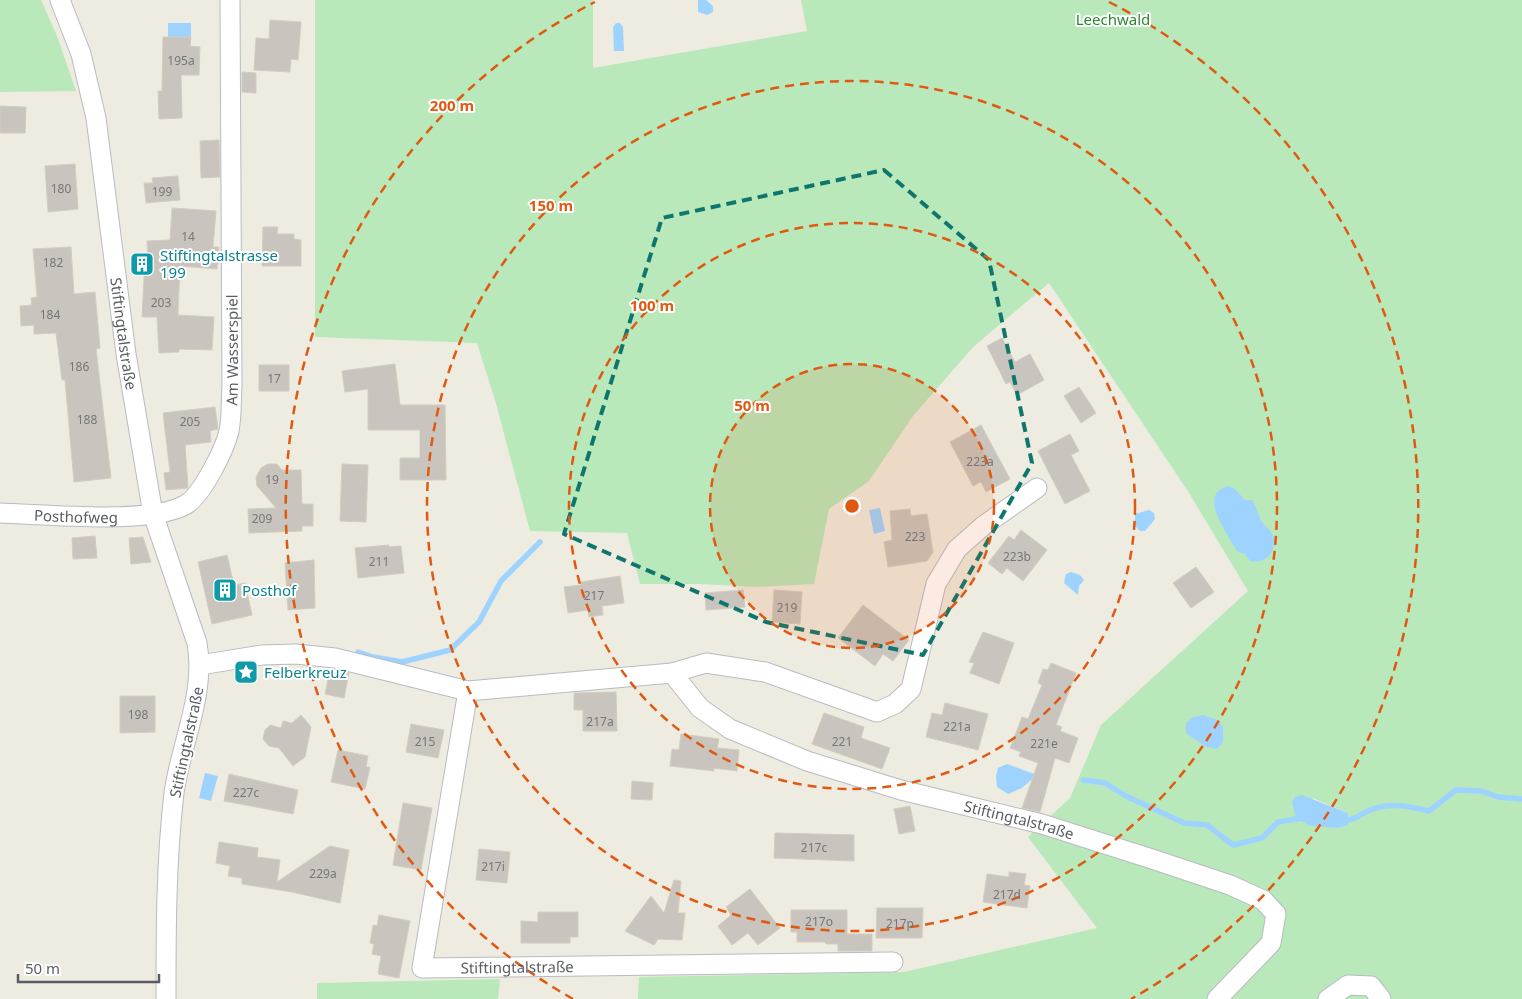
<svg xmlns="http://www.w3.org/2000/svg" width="1522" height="999" font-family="'Noto Sans',sans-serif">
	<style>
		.green { fill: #b9e8ba; fill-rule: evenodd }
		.water { fill: #9fd3ff }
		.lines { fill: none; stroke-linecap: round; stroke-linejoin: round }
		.stream { stroke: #9fd3ff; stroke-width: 5.5 }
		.building { fill: #c9c4bd; stroke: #d3cdbe }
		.minor-casing { stroke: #b8bbc1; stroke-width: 21 }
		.minor { stroke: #fff; stroke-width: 19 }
		.marked { fill: none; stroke: #0f766e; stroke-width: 4; stroke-dasharray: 10 6; stroke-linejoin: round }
		.ring { fill: none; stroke: #e15910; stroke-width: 2.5; stroke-dasharray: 9 6 }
		.labels { text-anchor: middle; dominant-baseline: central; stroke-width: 4; stroke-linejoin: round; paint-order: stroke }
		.number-label { font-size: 12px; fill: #75777a }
		.park-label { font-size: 15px; fill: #2d8732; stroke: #fff }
		.culture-label { font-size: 15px; fill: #0d838f; stroke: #fff; text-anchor: start }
		.street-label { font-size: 15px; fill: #595d63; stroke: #fff }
		.centre { fill: #e15910; stroke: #fff; stroke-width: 2.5 }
		.ring-label { font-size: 15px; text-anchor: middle; font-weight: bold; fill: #e15910; stroke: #fff; stroke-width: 4; stroke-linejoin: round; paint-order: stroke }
	</style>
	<rect width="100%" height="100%" fill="#eeebe0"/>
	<g class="green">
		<path d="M0,0h41l16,36 19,55 -76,1z"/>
		<path d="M315,0h278v68l214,-37 -6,-31h721v999h-884l1,-22 265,-5 193,-44 -69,-91 42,-39 31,-73 147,-134 -59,-98 -140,-210 -76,64 -60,69 -44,65 -40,28 -15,75 -58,3 -55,-3h-61l-13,-51 -97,-2 -35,-131 -18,-57 -162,-6zM1313,798l35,15 -46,8 -3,-3z"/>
		<path d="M500,979l-2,20h-181v-16z"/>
	</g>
	<g class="water">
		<path d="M698,0h8l7,6v6l-6,3 -9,-3z"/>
		<rect x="168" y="23" width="23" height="14"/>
		<path d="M616,23h4l3,4 1,24h-10l-1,-24z"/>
		<path d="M1229,486l6,3 10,11h7c5,7 6,15 10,22 4,6 13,11 12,20 0,14 -12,22 -24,19l-5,-7 -8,-3c-10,-18 -41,-58 -8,-65z"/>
		<path d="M880,508l5,23 -11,3 -5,-24z"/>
		<path d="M1149,510l5,3 1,6 -10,12h-5l-5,-5v-12z"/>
		<path d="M1071,572l9,3 4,5 -5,6 -1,9 -14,-12 2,-9z"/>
		<path d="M1203,715l14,5 6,7v15l-6,7 -11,-2 -20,-14v-10l7,-6z"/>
		<path d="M1007,764l30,11 -15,13 -14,6 -11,-7 -1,-11 2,-8z"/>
		<path d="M205,773l13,3 -7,25 -12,-3z"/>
		<path d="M1302,795l46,18v12l-10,3 -28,-2 -14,-8 -4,-16 3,-5z"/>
	</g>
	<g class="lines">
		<g class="stream">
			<path d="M358,652l15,5 29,5 48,-12 29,-28 22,-41 39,-39"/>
			<path d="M1083,780l22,3 21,13 58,27 23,2 26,20 29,-7 16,-16 24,-4"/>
			<path d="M1344,820c10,1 17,-6 26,-10 20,-8 38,-4 59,1l27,-21 25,1 17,6 24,2"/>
		</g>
	</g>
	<g class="building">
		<path d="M270,20l31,2 -3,38 -7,-1 -1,13 -36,-2 2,-32 13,1z"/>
		<path d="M163,37h28l-1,9 10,1 -1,28h-18l1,43 -23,1 -1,-28h4z"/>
		<path d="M242,72l14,1v20l-14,-1z"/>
		<path d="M0,106l26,1 -1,26h-25z"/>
		<path d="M219,140l1,37 -19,1 -1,-37z"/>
		<path d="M75,164l3,45 -30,3 -3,-46z"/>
		<path d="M178,176l2,24 -34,3 -2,-20h9l-1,-5z"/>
		<path d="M172,208l44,3 -3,36h6l-2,22 -37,-3 -2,49 36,2 -2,33 -33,-1v3l-20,1 -2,-36h-15l3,-57h3l-1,-19 23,-1z"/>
		<path d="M263,227h15l-1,7h17v5l7,1v26h-39z"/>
		<path d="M71,247l3,47 21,-2 5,56 -4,1 15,129 -37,4 -9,-102h-3l-6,-47 -22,1v-9l-13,1 -1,-20 12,-1 -1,-7 6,-1 -4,-48z"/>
		<path d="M1002,338l13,24 15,-8 14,26 -27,15 -7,-13 -4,2 -19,-38z"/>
		<path d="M395,364l5,41h45l1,75h-46v-22h20v-28h-52v-41l-23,3 -3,-21z"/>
		<rect x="259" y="365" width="30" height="26"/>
		<path d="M1079,387l17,26 -15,10 -17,-27z"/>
		<path d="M215,407l3,22 -8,2 1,11 -26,3 3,43 -22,2 -2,-17 6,-1 -7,-59z"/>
		<path d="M981,425l29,54 -24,13 -5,-10 -8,4 -23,-44z"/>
		<path d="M1070,434l9,17 -8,4 19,36 -25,13 -27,-53z"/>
		<path d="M268,464h9l5,6h19l1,34h11v22h-11v5l-53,2 -1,-24 28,-1 -19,-22 -1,-9 5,-9z"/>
		<path d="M342,464l26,1 -2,57 -26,-1z"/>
		<path d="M910,509l1,7 16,-2 6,38 -6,9 -39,6 -4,-25 8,-2 -2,-29z"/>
		<path d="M1021,530l26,20 -24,31 -16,-13 -5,6 -14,-11 21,-27 5,4z"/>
		<path d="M95,536l2,22 -24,1 -1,-21z"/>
		<path d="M143,537l8,25 -20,2 -2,-26z"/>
		<path d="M389,545v2l12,-1 3,27 -46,5 -3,-30z"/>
		<path d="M227,555l7,30 11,-2 7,32 -40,9 -14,-62z"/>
		<path d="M314,560l1,48 -27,2 -3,-47z"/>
		<path d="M1196,567l18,25 -23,16 -18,-25z"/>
		<path d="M620,576l4,27 -22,3 1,9 -14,2 -1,-7 -20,3 -4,-26 17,-2v-3z"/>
		<path d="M743,590l2,17 -39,3 -1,-17z"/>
		<path d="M774,590l28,2 -2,32 -28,-2z"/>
		<path d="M863,605l46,35 -16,21 -10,-7 -8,12 -37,-28z"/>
		<path d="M983,632l31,11 -15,41 -29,-11 4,-10 -5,-1z"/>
		<path d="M1051,663l25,10 -20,52 6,2 -2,4 18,7 -9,25 -14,-5 -15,54 -18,-4 16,-45 -19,-7 2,-4 -11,-4 12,-31 6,2 14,-34 -4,-2 5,-14 5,1z"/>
		<path d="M330,669l19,4 -5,25 -19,-4z"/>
		<path d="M616,692l1,39h-34v-21h-9v-17z"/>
		<path d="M120,696h35v36l-35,1z"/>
		<path d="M945,703l43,11 -10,36 -52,-13 6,-24 10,2z"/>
		<path d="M824,713l40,14 -3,11 29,10 -8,21 -70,-25z"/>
		<path d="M301,715l10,12 -6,30 -12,9 -14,-18 -10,-2 -6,-7 2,-9 5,-5 11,3 2,-7 9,2z"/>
		<path d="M411,724l33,6 -6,28 -32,-6z"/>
		<path d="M681,734l38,5 -2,9 22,2 -2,21 -23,-3v3l-44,-5 2,-17 7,1z"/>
		<path d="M338,750l30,6 -2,11h4l-5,22 -34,-7z"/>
		<path d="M229,774l69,16 -5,24 -69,-13z"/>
		<path d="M632,781l21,2 -1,17 -21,-1z"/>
		<path d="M403,803l29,5 -11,62 -28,-5z"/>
		<path d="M910,806l5,25 -16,3 -5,-25z"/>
		<path d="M775,833l79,2v26l-80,-3z"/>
		<path d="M219,842l39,6 -1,9 23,3 -3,22 53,-36 19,4 -9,53 -48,-11 -50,-8v-6l-14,-2 2,-10 -14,-3z"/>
		<path d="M479,849l31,3 -3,31 -31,-3z"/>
		<path d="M1009,872l17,2 -2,11 6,1 -3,22 -44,-6 4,-28 22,3z"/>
		<path d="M674,880l7,1 -3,32h7l-3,27 -24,-1 -4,6 -29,-14 26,-35 13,17z"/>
		<path d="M750,889l30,39 -22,17 -10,-12 -16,12 -14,-19 13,-11 -5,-8z"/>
		<path d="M877,908h46l-1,30h-46z"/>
		<path d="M791,910h56v24h25v17h-34v-7h-12l-1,-2h-28v-10h-6z"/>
		<path d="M538,912h40v25h-8v6h-49v-22l17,1z"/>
		<path d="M379,915l31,6 -11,57 -21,-4 3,-18 -9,-2 2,-10 -4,-1 3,-18 4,1z"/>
	</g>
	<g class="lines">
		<g class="minor-casing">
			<g id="minor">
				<path id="s1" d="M60,0l21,54 15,64 30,236 27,160 44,129c9,51 -16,100 -23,150 -8,68 -8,138 -8,206"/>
				<path id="s2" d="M0,513c44,1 149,12 185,-8 16,-8 40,-56 44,-74 3,-15 2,-31 3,-46l-2,-385"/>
				<path d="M200,665l62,-10 34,-1 39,4 133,33 204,-18 34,-10 59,9 112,40 18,-8 16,-15 25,-105 21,-35 26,-23 54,-38"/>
				<path id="s3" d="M672,673l28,35 30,21 77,32 94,29 141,34 110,35 78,26 33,15 13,14 -5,29 -54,56"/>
				<path id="s4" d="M468,691l-46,277 471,-6"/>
				<path d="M1328,999l20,-14 23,1 10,13"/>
			</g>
		</g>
		<use href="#minor" class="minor"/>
	</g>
	<path class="marked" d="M884,170l105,90 43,203 -109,192 -157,-33 -202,-88 98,-316z"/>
	<circle cx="852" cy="506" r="142" fill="#e15910" fill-opacity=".12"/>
	<g class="ring">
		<circle cx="852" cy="506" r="142"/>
		<circle cx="852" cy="506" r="283"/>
		<circle cx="852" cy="506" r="425"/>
		<path d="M573 999A566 566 0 0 1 595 2M1109 2A566 566 0 0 1 1131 999"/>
	</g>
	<defs>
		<g id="building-square" transform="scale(1.25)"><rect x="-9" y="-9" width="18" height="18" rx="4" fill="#0f9aa8" stroke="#fff"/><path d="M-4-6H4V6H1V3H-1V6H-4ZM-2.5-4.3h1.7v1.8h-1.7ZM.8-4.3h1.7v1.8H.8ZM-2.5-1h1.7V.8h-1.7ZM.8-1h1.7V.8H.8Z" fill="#fff"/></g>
		<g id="sight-square" transform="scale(1.25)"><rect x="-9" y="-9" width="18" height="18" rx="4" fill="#0f9aa8" stroke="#fff"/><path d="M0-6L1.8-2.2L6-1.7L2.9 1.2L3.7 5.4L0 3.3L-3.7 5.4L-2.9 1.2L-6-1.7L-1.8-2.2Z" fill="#fff"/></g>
	</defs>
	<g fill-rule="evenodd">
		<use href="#building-square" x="142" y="264"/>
		<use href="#building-square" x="225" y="590"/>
		<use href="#sight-square" x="246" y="672"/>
	</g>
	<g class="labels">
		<g class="number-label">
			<text x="181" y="60">195a</text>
			<text x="61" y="188">180</text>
			<text x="162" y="191">199</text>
			<text x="188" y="236">14</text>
			<text x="53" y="262">182</text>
			<text x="161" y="302">203</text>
			<text x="50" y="314">184</text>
			<text x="79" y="366">186</text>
			<text x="274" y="378">17</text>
			<text x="87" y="419">188</text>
			<text x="190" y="421">205</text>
			<text x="980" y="461">223a</text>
			<text x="272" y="479">19</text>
			<text x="262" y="518">209</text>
			<text x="915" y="536">223</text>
			<text x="1017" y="556">223b</text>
			<text x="379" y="561">211</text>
			<text x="594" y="595">217</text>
			<text x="787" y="607">219</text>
			<text x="138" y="714">198</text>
			<text x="600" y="721">217a</text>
			<text x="957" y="726">221a</text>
			<text x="425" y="741">215</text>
			<text x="842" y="741">221</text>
			<text x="1044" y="743">221e</text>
			<text x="246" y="792">227c</text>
			<text x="814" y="847">217c</text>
			<text x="493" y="866">217i</text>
			<text x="323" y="873">229a</text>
			<text x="1007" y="894">217d</text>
			<text x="819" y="921">217o</text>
			<text x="900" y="923">217p</text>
		</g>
		<g class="park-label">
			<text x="1113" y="19">Leechwald</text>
		</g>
		<g class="culture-label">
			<text x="160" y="255">Stiftingtalstrasse<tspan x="160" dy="17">199</tspan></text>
			<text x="242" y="590">Posthof</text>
			<text x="264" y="672">Felberkreuz</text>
		</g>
		<g class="street-label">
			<text stroke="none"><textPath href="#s1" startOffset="341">Stiftingtalstraße</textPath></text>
			<text stroke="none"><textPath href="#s2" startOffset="355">Am Wasserspiel</textPath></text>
			<text stroke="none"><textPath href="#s2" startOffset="76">Posthofweg</textPath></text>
			<text transform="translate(186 742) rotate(-78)">Stiftingtalstraße</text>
			<text stroke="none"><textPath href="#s3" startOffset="385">Stiftingtalstraße</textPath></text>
			<text stroke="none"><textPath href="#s4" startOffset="376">Stiftingtalstraße</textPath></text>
		</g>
	</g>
	<circle cx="852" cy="506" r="8" class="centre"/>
	<g class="ring-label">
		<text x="452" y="111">200 m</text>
		<text x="551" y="211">150 m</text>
		<text x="652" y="311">100 m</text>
		<text x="752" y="411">50 m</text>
	</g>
	<path d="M18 974v8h141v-8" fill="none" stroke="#595d63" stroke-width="2.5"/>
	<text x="25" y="974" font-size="15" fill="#595d63" stroke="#ffffff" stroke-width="4" paint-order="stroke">50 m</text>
</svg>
